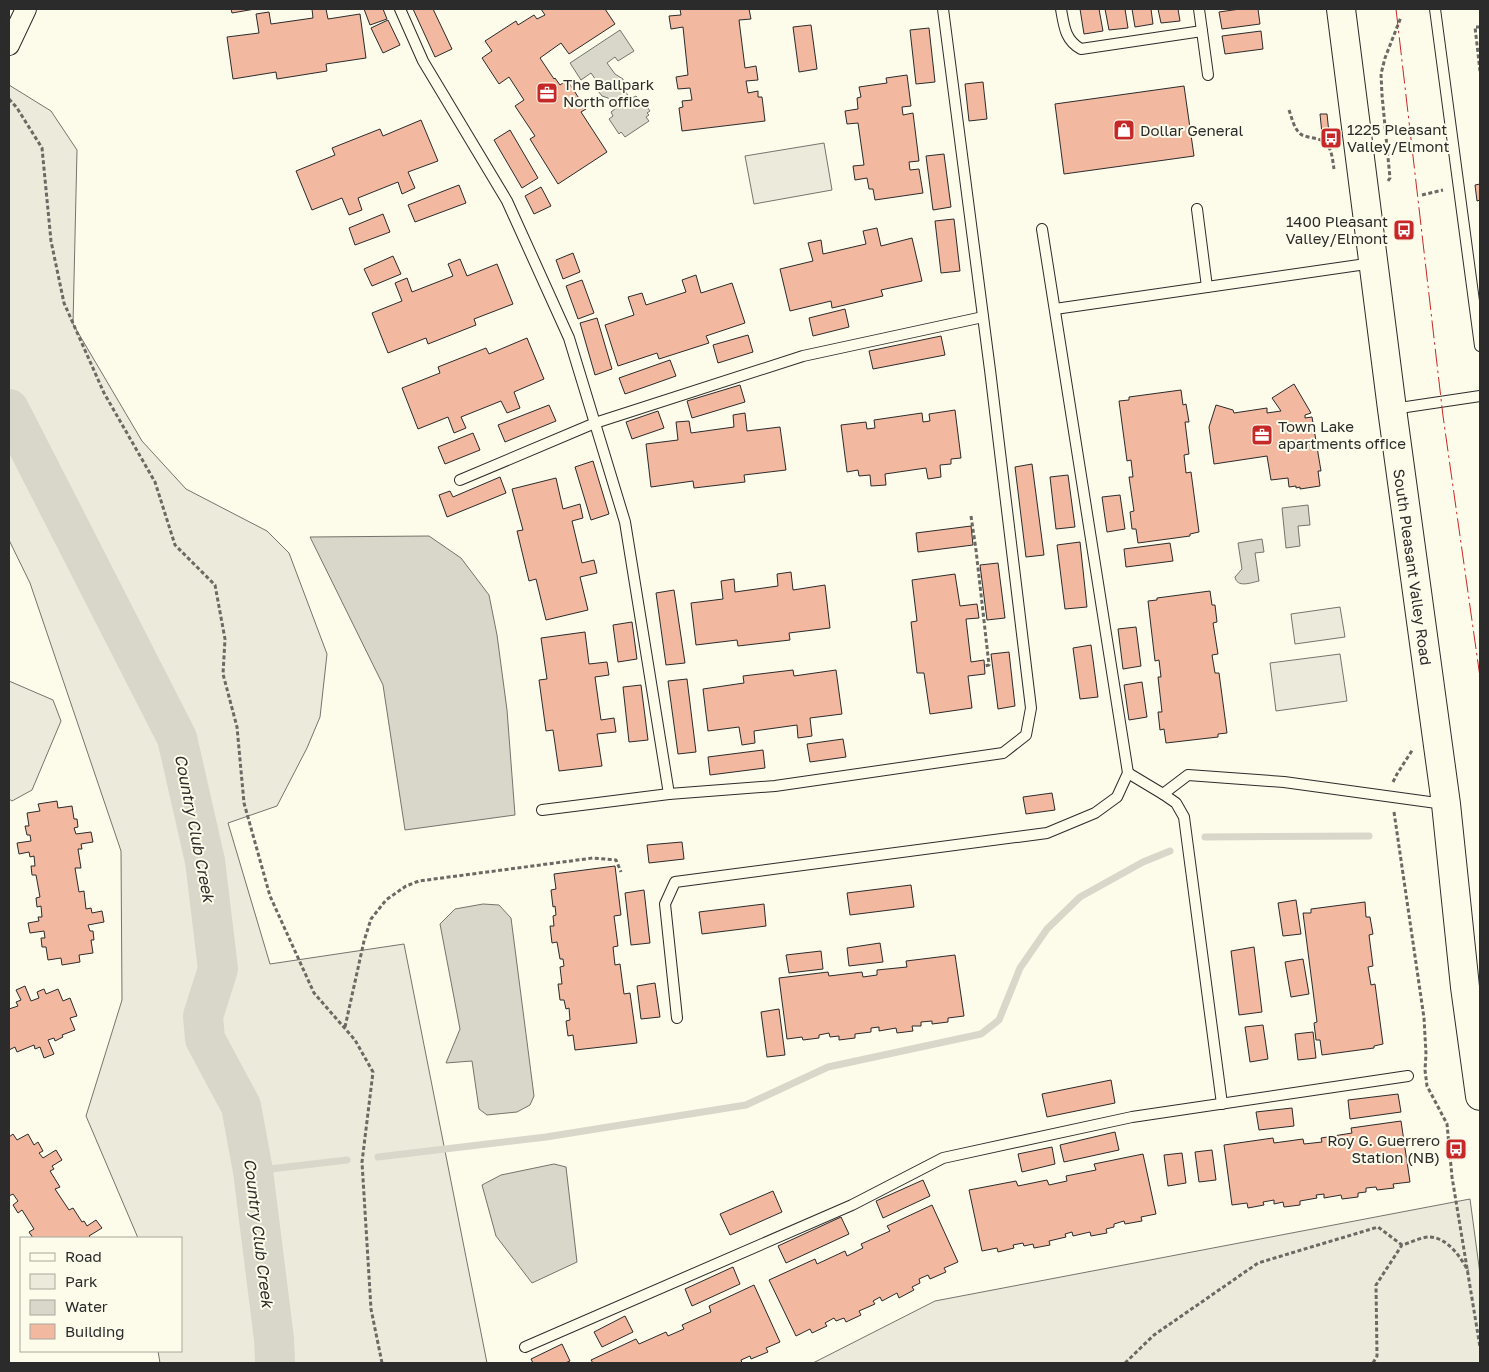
<svg xmlns="http://www.w3.org/2000/svg" width="1489" height="1372" font-family="'Golos Text',sans-serif">
	<style>
		.green { fill: #ecebdb; stroke: #74746e }
		.water { fill: #d8d7c9; stroke: #74746e }
		.lines { fill: none; stroke-linecap: round; stroke-linejoin: round }
		.stream { stroke: #d8d7c9; stroke-width: 7 }
		.river { stroke: #d8d7c9; stroke-width: 40 }
		.building { fill: #f2b8a0; stroke: #2b2b2b }
		.lane-casing { stroke: #2b2b2b; stroke-width: 12 }
		.street-casing { stroke: #2b2b2b; stroke-width: 22 }
		.secondary-casing { stroke: #2b2b2b; stroke-width: 30 }
		.path { stroke: #6a6964; stroke-width: 3; stroke-dasharray: 4 2.5; stroke-linecap: butt }
		.lane { stroke: #fdfbea; stroke-width: 10 }
		.street { stroke: #fdfbea; stroke-width: 20 }
		.secondary { stroke: #fdfbea; stroke-width: 28 }
		.power { stroke: #c62828; stroke-width: 1; stroke-dasharray: 18 4 2.5 4; stroke-linecap: butt }
		.labels { text-anchor: middle; dominant-baseline: central; stroke-width: 4; stroke-linejoin: round; paint-order: stroke }
		.poi-label { font-size: 15px; fill: #2b2b2b; stroke: #fdfbea; text-anchor: start }
		.street-label { font-size: 15px; fill: #2b2b2b; stroke: #fdfbea }
		.water-label { font-size: 16px; font-style: italic; fill: #2b2b2b; stroke: #fdfbea }
	</style>
	<rect width="100%" height="100%" fill="#fdfbea"/>
	<g class="green">
		<path d="M9,85l42,26 26,39 -4,174 69,117 44,48 81,42 22,22 38,101 -7,63 -13,31 -30,58 -49,17 42,141 134,-20 83,419h-327l-2,-12h23v-113h-43l-52,-122 36,-116 -1,-149 -91,-268 -21,-43z"/>
		<path d="M824,143l8,47 -78,14 -9,-48z"/>
		<path d="M1340,607l5,30 -50,7 -4,-30z"/>
		<path d="M1340,654l7,47 -71,10 -6,-48z"/>
		<path d="M9,681l44,19 8,21 -29,69 -20,11 -3,-2z"/>
		<path d="M1470,1199l10,75v89h-667l122,-62z"/>
	</g>
	<g class="water">
		<path d="M620,30l14,21 -16,10 -3,-4 -8,6 8,11 8,5 1,10 6,10 6,-3 4,5 2,-1 8,11 -3,2 2,2 -3,2 3,4 -24,16 -4,-5 -2,2 -10,-15 4,-3 -2,-4 4,-3 -7,-11 -6,-2 -4,-5v-8l-7,-10 -10,7 -11,-17z"/>
		<path d="M1308,505l2,20 -12,1 2,20 -14,2 -4,-40z"/>
		<path d="M429,536l32,22 28,37 8,40 10,75 8,105 -110,15 -22,-145 -73,-148z"/>
		<path d="M1262,539l2,13 -9,1 4,28c-9,2 -22,7 -24,-4l7,-8 -4,-26z"/>
		<path d="M483,904l16,1 12,13 23,178 -4,9 -13,7 -30,3 -8,-6 -7,-48 -26,2 14,-34 -20,-105 15,-15z"/>
		<path d="M554,1164l12,3 11,95 -45,21 -36,-47 -14,-51 19,-10z"/>
	</g>
	<g class="lines">
		<g class="stream">
			<path d="M1205,837l164,-1"/>
			<path d="M378,1157l168,-20 200,-32 82,-38 153,-33 18,-14 21,-52 27,-39 33,-32 63,-35 27,-11"/>
			<path d="M253,1171l94,-11"/>
		</g>
		<path class="river" d="M9,409l168,329 28,123 13,108 -15,47 2,23 36,67 12,65 21,168 1,24"/>
	</g>
	<g class="building">
		<path d="M231,9h24l-23,4z"/>
		<path d="M312,9h14l2,10 32,-5 6,44 -40,6 1,7 -50,8 -1,-7 -43,7 -6,-42 32,-4 -3,-19 13,-2 2,12 42,-6z"/>
		<path d="M364,9h19l4,10 -17,6z"/>
		<path d="M413,9h20l19,40 -17,8z"/>
		<path d="M541,9h64l10,15 -46,30 -8,-11 -21,15 14,21 1,-1 5,7 7,-5 19,29 -5,3 26,40 -49,32 -28,-45 5,-3 -20,-30 9,-6 -15,-23 -10,7 -17,-26 10,-7 -7,-10 31,-20 2,4 16,-10 3,4 8,-4z"/>
		<path d="M680,9h69l2,10 -12,1 6,48 11,-2 2,14 -12,1 2,12 10,-2v6h4l3,24 -83,10 -3,-23 4,-1 -1,-6 10,-1 -2,-12 -12,1 -2,-12 12,-2 -5,-48 -12,2 -2,-13 12,-1z"/>
		<path d="M1080,9h19l4,22 -19,3z"/>
		<path d="M1105,9h20l3,19 -19,2z"/>
		<path d="M1132,9h19l2,15 -18,3z"/>
		<path d="M1158,9h20l2,12 -19,2z"/>
		<path d="M1240,9h18l2,15 -38,5 -3,-17z"/>
		<path d="M388,20l12,25 -17,8 -12,-25z"/>
		<path d="M811,25l6,44 -18,3 -6,-45z"/>
		<path d="M929,28l6,54 -19,2 -6,-54z"/>
		<path d="M1261,31l2,18 -38,5 -3,-18z"/>
		<path d="M907,75l4,31 -9,1 1,8 10,-2 6,48 -10,1 1,8 9,-1 4,24 -48,7 -2,-11h-4l-2,-11 -12,2 -2,-14 11,-1 -6,-42 -11,1 -2,-13 13,-2 -1,-11 4,-1 -2,-10 28,-4 -1,-5z"/>
		<path d="M983,82l4,37 -18,2 -4,-37z"/>
		<path d="M1184,86l10,70 -130,18 -9,-70z"/>
		<path d="M1320,114h7l2,19 -7,1z"/>
		<path d="M421,120l17,41 -30,11 7,16 -13,6 -4,-12 -40,16 4,12 -13,5 -7,-17 -30,12 -16,-39 39,-16 -3,-7 48,-19 3,7z"/>
		<path d="M510,130l28,48 -16,10 -28,-48z"/>
		<path d="M944,154l7,53 -18,3 -7,-54z"/>
		<path d="M1480,184v16l-3,1 -2,-16z"/>
		<path d="M459,185l7,18 -51,19 -7,-17z"/>
		<path d="M541,187l10,19 -17,8 -9,-18z"/>
		<path d="M383,214l7,18 -35,13 -6,-17z"/>
		<path d="M954,219l6,52 -19,2 -6,-52z"/>
		<path d="M877,228l4,18 31,-8 10,43 -41,9 2,6 -51,12 -1,-7 -41,10 -10,-42 33,-8 -5,-18 13,-3 2,14 43,-10 -3,-13z"/>
		<path d="M573,253l7,19 -17,7 -7,-19z"/>
		<path d="M393,256l8,18 -29,12 -8,-17z"/>
		<path d="M460,259l7,17 30,-12 16,40 -39,15 2,6 -48,19 -2,-6 -38,15 -16,-40 30,-12 -7,-18 12,-5 5,14 41,-16 -5,-12z"/>
		<path d="M696,275l5,18 31,-10 13,40 -39,13 3,7 -50,16 -2,-6 -39,13 -13,-41 29,-10 -6,-18 14,-4 4,12 40,-13 -4,-12z"/>
		<path d="M582,280l12,33 -16,6 -12,-33z"/>
		<path d="M845,309l4,18 -36,9 -4,-18z"/>
		<path d="M597,318l15,51 -17,6 -15,-52z"/>
		<path d="M748,335l5,17 -35,11 -5,-18z"/>
		<path d="M941,336l4,19 -72,14 -4,-18z"/>
		<path d="M527,338l17,41 -30,13 6,16 -13,5 -6,-12 -40,16 5,11 -12,5 -6,-16 -30,12 -16,-41 38,-15 -2,-6 48,-19 3,6z"/>
		<path d="M670,360l6,16 -51,18 -6,-16z"/>
		<path d="M1294,384l17,29 -6,2v3l7,-1 9,54h-3l2,15 -20,3v-2l-4,1v-2l-7,1 -1,-9 -17,2 -4,-24 -53,8 -5,-37 7,-22 17,5 1,3 33,-5v5l14,-2 -9,-13z"/>
		<path d="M740,385l5,17 -53,16 -5,-17z"/>
		<path d="M1181,390l2,15 3,-1 3,18h-4l4,32 -5,1 2,18 5,-1 8,60 -9,2v2l-52,7 -2,-14h-4l-2,-17 4,-1 -5,-34h4l-2,-17 -4,1 -8,-60 10,-1v-3z"/>
		<path d="M549,405l7,16 -51,21 -7,-17z"/>
		<path d="M955,410l6,48 -10,1v5l-11,1 1,12 -13,2 -2,-11 -41,6 1,11 -15,1 -1,-11 -11,1 -1,-6 -11,2 -6,-47 25,-3 1,7 8,-1 -1,-8 48,-7 1,9 7,-1 -1,-7z"/>
		<path d="M658,411l6,17 -32,11 -6,-17z"/>
		<path d="M745,413l2,18 33,-4 6,43 -42,5 1,7 -51,6 -1,-7 -42,6 -5,-43 32,-4 -2,-18 13,-1 2,12 43,-6 -1,-12z"/>
		<path d="M473,433l7,17 -35,14 -7,-17z"/>
		<path d="M593,461l16,53 -18,6 -16,-53z"/>
		<path d="M1032,464l12,91 -18,2 -11,-90z"/>
		<path d="M1068,475l7,52 -19,2 -6,-52z"/>
		<path d="M500,477l6,16 -59,24 -8,-22 11,-4 3,6z"/>
		<path d="M556,478l7,31 17,-5 3,14 -11,3 10,42 12,-3 3,13 -17,4 8,33 -42,10 -10,-41 -7,2 -12,-50 6,-1 -11,-41z"/>
		<path d="M1120,495l5,34 -18,3 -5,-35z"/>
		<path d="M971,526l2,19 -55,7 -2,-19z"/>
		<path d="M1080,542l7,65 -22,2 -8,-64z"/>
		<path d="M1170,543l3,18 -47,6 -2,-18z"/>
		<path d="M998,563l7,55 -18,2 -7,-55z"/>
		<path d="M791,572l2,18 32,-5 5,43 -41,5 1,7 -52,6 -1,-6 -41,5 -5,-42 32,-4 -2,-18 13,-2 1,13 43,-6 -1,-12z"/>
		<path d="M955,574l5,32 17,-2 2,14 -13,1 5,43 13,-2 1,14 -17,2 4,32 -42,6 -6,-41h-7l-6,-51 6,-1 -5,-41z"/>
		<path d="M674,590l11,73 -19,2 -10,-72z"/>
		<path d="M1210,591l2,14h3l2,17 -4,1 5,31 -6,1 3,18h4l8,60 -9,1v3l-52,6 -2,-14 -4,1 -2,-18h4l-4,-35h3l-2,-17 -4,1 -7,-60 9,-1v-2z"/>
		<path d="M632,622l5,37 -19,3 -5,-37z"/>
		<path d="M1136,627l5,39 -18,3 -5,-40z"/>
		<path d="M585,632l4,32 18,-2 2,13 -14,2 6,43 13,-2 2,14 -19,2 5,32 -43,5 -6,-41 -7,1 -7,-51 8,-1 -6,-41z"/>
		<path d="M1091,645l7,52 -18,2 -7,-51z"/>
		<path d="M1009,652l6,54 -17,3 -7,-55z"/>
		<path d="M793,670l1,6 42,-6 6,44 -32,4 2,18 -14,2 -1,-13 -43,6 1,12 -13,2 -3,-18 -31,4 -5,-42 41,-6 -1,-7z"/>
		<path d="M687,679l9,73 -18,2 -10,-73z"/>
		<path d="M1142,682l5,35 -18,3 -5,-35z"/>
		<path d="M641,685l7,55 -19,2 -6,-55z"/>
		<path d="M843,739l3,18 -36,5 -3,-18z"/>
		<path d="M763,750l2,18 -55,7 -2,-18z"/>
		<path d="M1052,793l3,17 -29,4 -3,-17z"/>
		<path d="M57,801l1,7 14,-2 2,13h3l1,8 -4,1 2,6 15,-2 2,10 -12,2 1,5h-4l3,19h-6l4,24 5,-1 2,18 5,-1 1,5 10,-2 2,11 -16,3 2,6h3l1,9h-3l2,13 -14,2 1,7 -18,3 -1,-7 -13,2 -2,-13h-4l-1,-9h4l-1,-7 -14,2 -2,-10 11,-2 -1,-4h4l-1,-11 -4,1 -1,-9 4,-1 -4,-22h-4l-1,-9h4l-1,-10 -4,1 -1,-5 -10,2 -2,-11 14,-2 -1,-6h-3l-2,-9h4l-2,-13 13,-2 -2,-7z"/>
		<path d="M682,842l2,17 -35,4 -2,-18z"/>
		<path d="M615,866l6,49 -7,1 4,30 -5,1 2,18 5,-1 4,30 6,-1 7,50 -62,7 -2,-15 -5,1 -2,-15 4,-1 -1,-12 -3,1 -2,-9h-4l-2,-16h4l-2,-17 4,-1 -1,-7h-3l-3,-17 -5,1 -2,-17h4l-1,-10 3,-1 -1,-9 -2,1 -2,-17 5,-1 -2,-15z"/>
		<path d="M911,885l3,22 -64,8 -3,-22z"/>
		<path d="M644,890l6,53 -19,2 -6,-52z"/>
		<path d="M1296,900l5,34 -18,2 -5,-33z"/>
		<path d="M1365,902l1,15h4l3,17 -4,1 4,31 -5,1 3,18 4,-1 8,60 -9,2v2l-52,7 -2,-15h-4l-2,-17 3,-1 -14,-109h8v-4z"/>
		<path d="M764,904l2,22 -64,8 -3,-22z"/>
		<path d="M880,943l3,19 -34,4 -2,-18z"/>
		<path d="M1254,947l8,65 -23,3 -8,-64z"/>
		<path d="M821,951l2,18 -34,4 -3,-18z"/>
		<path d="M955,955l9,61 -16,2v4l-16,2v-3l-11,1v4h-9l1,5 -16,2 -1,-5 -17,3v-4l-8,1v4l-16,2v4l-16,2v-4l-9,1 -1,-4 -10,2v3l-16,2 -1,-3 -15,2 -8,-61 49,-6 1,4 33,-4 1,5 14,-2v-5l30,-3 -1,-6z"/>
		<path d="M1303,959l6,35 -18,3 -6,-35z"/>
		<path d="M655,983l5,34 -19,2 -4,-33z"/>
		<path d="M25,986l6,15 8,-3 -2,-6 7,-3 2,5 12,-5 5,12 7,-3 7,18 -7,2 5,12 -13,5 1,2 -8,4 -1,-3 -6,2 6,14 -10,4 -4,-11 -5,2 -1,-4 -17,7 -2,-5 -6,3v-41l9,-3 -2,-4 5,-2 -5,-10z"/>
		<path d="M779,1009l6,46 -18,2 -6,-45z"/>
		<path d="M1263,1025l5,34 -18,3 -5,-35z"/>
		<path d="M1313,1032l3,26 -18,2 -3,-26z"/>
		<path d="M1111,1080l4,23 -68,14 -5,-23z"/>
		<path d="M1398,1094l3,18 -51,7 -2,-19z"/>
		<path d="M1292,1108l2,18 -35,4 -3,-18z"/>
		<path d="M1401,1121l9,61 -17,2 1,4 -17,2 -1,-3 -10,1v4l-8,1v4l-16,2 -1,-4 -17,3v-4l-8,1 1,3 -17,3v4l-16,2 -1,-5 -9,2v-4l-11,2 1,3 -16,3 -1,-5 -15,2 -8,-60 49,-7 1,5 29,-4 1,5 18,-2 -1,-4 31,-5 -1,-5z"/>
		<path d="M1115,1132l4,18 -55,12 -4,-17z"/>
		<path d="M13,1134l4,6 11,-6 6,11 4,-3 5,9 -4,2 4,5 13,-8 6,10 -10,6 2,3 -4,2 10,16 -5,2 14,21 4,-2 9,14 2,-1 3,5 9,-6 6,8 -13,8 2,2h-58l-4,-6 5,-3 -12,-19 -4,3 -5,-8 5,-4 -5,-7 -4,2v-59z"/>
		<path d="M1052,1147l3,17 -33,8 -4,-18z"/>
		<path d="M1212,1150l4,30 -17,2 -4,-30z"/>
		<path d="M1182,1153l4,30 -18,3 -4,-31z"/>
		<path d="M1143,1154l13,60 -15,3 1,4 -17,3 -1,-3 -10,3v3l-8,2 1,4 -16,3 -1,-4 -17,4 -1,-4 -7,2 1,3 -17,4 1,4 -16,3 -1,-4 -9,2 -1,-3 -10,2 1,3 -16,4 -1,-4 -15,3 -13,-61 47,-9 2,5 29,-6 2,5 18,-4 -1,-5 30,-6 -2,-6z"/>
		<path d="M923,1180l7,16 -47,22 -7,-17z"/>
		<path d="M773,1191l9,21 -52,23 -10,-21z"/>
		<path d="M932,1205l26,57 -14,6 2,4 -16,7 -2,-4 -9,4 1,4 -8,4 2,3 -15,8 -2,-5 -15,8 -2,-4 -7,4 2,3 -16,7 2,4 -15,7 -2,-4 -8,3 -2,-3 -9,5 2,3 -15,7 -2,-4 -14,7 -27,-56 46,-21 2,5 28,-13 2,5 16,-8 -2,-4 29,-13 -3,-5z"/>
		<path d="M841,1217l8,17 -63,29 -8,-17z"/>
		<path d="M733,1267l7,17 -48,22 -7,-17z"/>
		<path d="M754,1285l26,57 -14,6 2,4 -17,7 -1,-3 -9,4 1,3h-149l-2,-3 45,-21 3,5 27,-12 2,4 16,-7 -2,-4 29,-13 -2,-6z"/>
		<path d="M625,1316l8,16 -31,15 -8,-15z"/>
		<path d="M562,1344l8,17 -5,2h-32l-2,-4z"/>
	</g>
	<g class="lines">
		<g class="lane-casing">
			<g id="lane">
				<path d="M400,9l23,52 84,140 62,137 56,184 44,272"/>
				<path d="M1061,9c3,17 4,31 20,40l121,-18"/>
				<path d="M1199,9l9,66"/>
				<path d="M1435,9l45,337"/>
				<path d="M1197,209l10,78"/>
				<path d="M1055,309l318,-46"/>
				<path d="M1393,409l87,-13"/>
				<path d="M460,480l135,-57 208,-67 180,-39"/>
				<path d="M1128,773l35,21 13,9 8,14 38,287"/>
				<path d="M1163,794l25,-19 96,7 160,22"/>
				<path d="M542,810l127,-16 106,-8 228,-33 23,-18 5,-27 -41,-338 -47,-361"/>
				<path d="M677,1018l-12,-114 10,-22 372,-49 48,-20 22,-16 11,-24 -86,-544"/>
				<path d="M525,1347l327,-142 91,-47 189,-41 276,-41"/>
			</g>
		</g>
		<g class="street-casing">
			<path id="street" d="M9,45l17,-36"/>
		</g>
		<g class="secondary-casing">
			<path id="secondary" d="M1341,9l51,400 54,395 19,183 15,109"/>
		</g>
		<g class="path">
			<path d="M1480,27h-5l5,44"/>
			<path d="M9,99l8,9 25,40 9,93 13,62 40,90 51,89 20,63 40,40 10,54 -2,35 14,53 7,76 26,93 44,97 41,47 18,32 -11,90 9,147 11,54"/>
			<path d="M1289,110c3,8 5,20 13,25 5,2 11,3 16,4 14,4 14,18 16,30"/>
			<path d="M1388,181l2,-3 -8,-83 -1,-21 4,-16 16,-41"/>
			<path d="M1422,195l21,-5"/>
			<path d="M971,516l5,34 13,115 -5,1"/>
			<path d="M1393,782l4,-8 16,-25"/>
			<path d="M1394,812l30,206 2,36 -1,16 2,16 20,38 5,53 28,170"/>
			<path d="M345,1027l19,-86 7,-22 15,-19 20,-14 13,-5 174,-23 23,2 5,12"/>
			<path d="M1125,1363l29,-28 104,-72 120,-36 24,18"/>
			<path d="M1373,1363l4,-7 -1,-71 26,-40c8,-2 19,-8 27,-8 18,0 32,20 39,34"/>
		</g>
		<use href="#lane" class="lane"/>
		<use href="#street" class="street"/>
		<use href="#secondary" class="secondary"/>
		<path class="power" d="M1396,9l47,407 37,261"/>
	</g>
	<defs>
		<g id="office-square" transform="scale(1.125)"><rect x="-9" y="-9" width="18" height="18" rx="4" fill="#c62828" stroke="#fdfbea"/><path d="M-6-3h4V-5.5h4V-3h4V5H-6ZM-1-4.5V-3h2v-1.5ZM-6 0V1H6V0Z" fill="#fff"/></g>
		<g id="shop-square" transform="scale(1.125)"><rect x="-9" y="-9" width="18" height="18" rx="4" fill="#c62828" stroke="#fdfbea"/><path d="M-5-2.5h2.3a2.7 3.5 0 0 1 5.4 0H5L5.5 6h-11ZM-1.5-2.5h3a1.5 2.3 0 0 0-3 0Z" fill="#fff"/></g>
		<g id="bus-square" transform="scale(1.125)"><rect x="-9" y="-9" width="18" height="18" rx="4" fill="#c62828" stroke="#fdfbea"/><path d="M-5-6H5V4H4V6H2V4H-2V6H-4V4H-5ZM-3.5-4V0h7V-4ZM-3.5 1.2v1.5H-2V1.2ZM2 1.2v1.5H3.5V1.2Z" fill="#fff"/></g>
	</defs>
	<g fill-rule="evenodd">
		<use href="#office-square" x="547" y="93"/>
		<use href="#shop-square" x="1124" y="130"/>
		<use href="#bus-square" x="1331" y="138"/>
		<use href="#bus-square" x="1404" y="230"/>
		<use href="#office-square" x="1262" y="435"/>
		<use href="#bus-square" x="1456" y="1149"/>
	</g>
	<g class="labels">
		<g class="poi-label">
			<text x="563" y="84">The Ballpark<tspan x="563" dy="17">North office</tspan></text>
			<text x="1347" y="129">1225 Pleasant<tspan x="1347" dy="17">Valley/Elmont</tspan></text>
			<text x="1140" y="130">Dollar General</text>
			<text x="1388" y="221" text-anchor="end">1400 Pleasant<tspan x="1388" dy="17">Valley/Elmont</tspan></text>
			<text x="1278" y="426">Town Lake<tspan x="1278" dy="17">apartments office</tspan></text>
			<text x="1440" y="1140" text-anchor="end">Roy G. Guerrero<tspan x="1440" dy="17">Station (NB)</tspan></text>
		</g>
		<g class="street-label">
			<text transform="translate(1413 567) rotate(82)">South Pleasant Valley Road</text>
		</g>
		<g class="water-label">
			<text transform="translate(195 828) rotate(79)">Country Club Creek</text>
			<text transform="translate(259 1233) rotate(83)">Country Club Creek</text>
		</g>
	</g>
	<rect width="1489" height="1372" fill="none" stroke="#2b2b2b" stroke-width="20"/>
	<rect x="20" y="1237" width="162" height="115" fill="#fdfbea" stroke="#a9a89e"/>
	<rect x="30" y="1253" width="25" height="8" fill="#fdfbea" stroke="#a9a89e"/>
	<text x="65" y="1262" font-size="15" fill="#2b2b2b">Road</text>
	<rect x="30" y="1274" width="25" height="15" fill="#ecebdb" stroke="#a9a89e"/>
	<text x="65" y="1287" font-size="15" fill="#2b2b2b">Park</text>
	<rect x="30" y="1300" width="25" height="15" fill="#d8d7c9" stroke="#a9a89e"/>
	<text x="65" y="1312" font-size="15" fill="#2b2b2b">Water</text>
	<rect x="30" y="1324" width="25" height="15" fill="#f2b8a0" stroke="#a9a89e"/>
	<text x="65" y="1337" font-size="15" fill="#2b2b2b">Building</text>
</svg>
